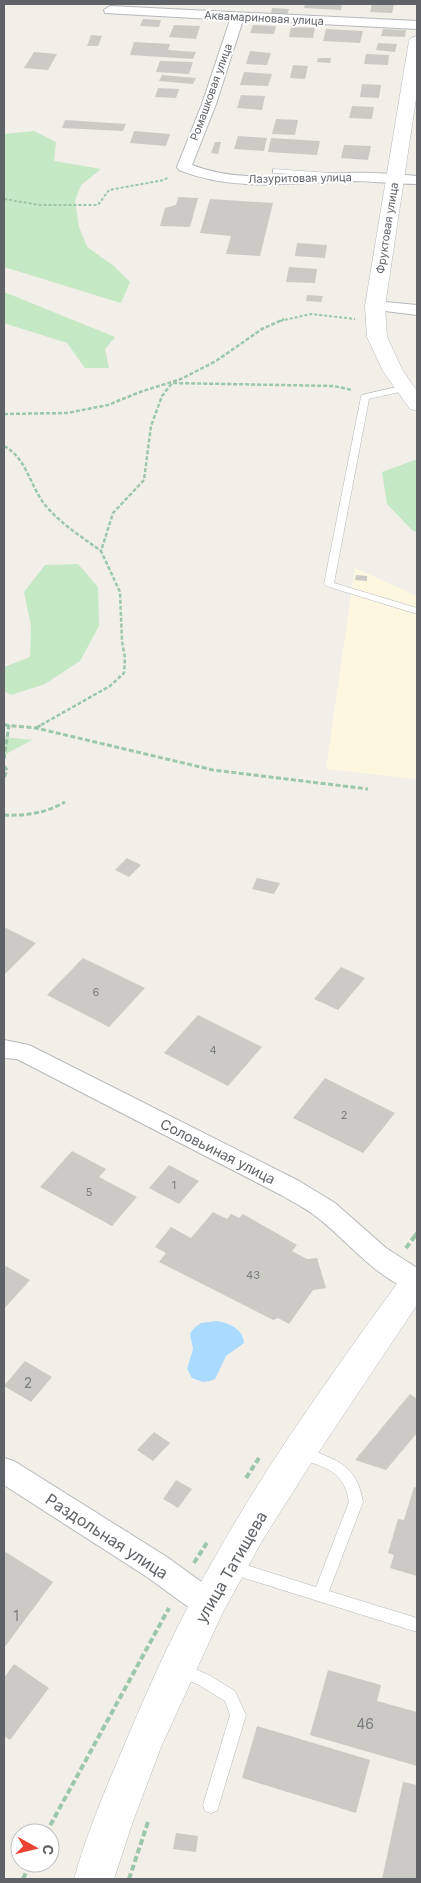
<svg xmlns="http://www.w3.org/2000/svg" width="421" height="1883" font-family="Inter,sans-serif">
	<style>
		.commercial { fill: #fef7e0 }
		.green { fill: #c5e8c5 }
		.water { fill: #aadaff }
		.building { fill: #cccac5 }
		.lines { fill: none; stroke-linecap: round; stroke-linejoin: round }
		.lane-casing { stroke: #b5b8bc; stroke-width: 1 }
		.street-casing { stroke: #b5b8bc; stroke-width: 2 }
		.secondary-casing { stroke: #b6babf; stroke-width: 1 }
		.path-far3 { stroke: #9cc7a9; stroke-width: 2; stroke-dasharray: 3 2; stroke-linecap: butt }
		.path-far2 { stroke: #9cc7a9; stroke-width: 2.5; stroke-dasharray: 4 2; stroke-linecap: butt }
		.path-far1 { stroke: #9cc7a9; stroke-width: 3; stroke-dasharray: 5 2.5; stroke-linecap: butt }
		.path { stroke: #9cc7a9; stroke-width: 4; stroke-dasharray: 6 3; stroke-linecap: butt }
		.lane { fill: #fff; fill-rule: evenodd }
		.street { fill: #fff; fill-rule: evenodd }
		.secondary { fill: #fff; fill-rule: evenodd }
		.labels { text-anchor: middle; dominant-baseline: central; stroke-width: 4; stroke-linejoin: round; paint-order: stroke }
		.far-street-label { font-size: 11px; fill: #5f6368; stroke: #fff }
		.number-label { font-size: 11px; fill: #7a7d7f }
		.street-label { font-size: 14px; fill: #5f6368; stroke: #fff }
		.near-number-label { font-size: 14px; fill: #7a7d7f }
		.near-street-label { font-size: 16px; fill: #5f6368; stroke: #fff }
	</style>
	<rect width="100%" height="100%" fill="#f1efe8"/>
	<path class="commercial" d="M355,568l62,28v183l-91,-10z"/>
	<g class="green">
		<path d="M34,131l22,11 -2,19 47,8 -20,16 -6,16 4,26 8,20 27,19 16,16 -9,21 -117,-36v-133z"/>
		<path d="M4,292l111,45 -10,12 4,19h-24l-18,-25 -63,-20z"/>
		<path d="M415,460h2v72l-5,-2 -25,-26 -5,-32z"/>
		<path d="M78,564l20,23 1,39 -19,35 -35,23 -34,11 -7,-4v-24l26,-10 1,-31 -7,-34 21,-27z"/>
		<path d="M4,737l28,3 -28,15z"/>
	</g>
	<path class="water" d="M217,1321c12,2 26,8 27,22l-18,13 -11,23 -5,2 -7,1 -11,-4 -5,-9 6,-20 -3,-15 4,-6 7,-5z"/>
	<g class="building">
		<path d="M305,4h37l-1,6 -37,-2z"/>
		<path d="M372,4h22l-2,9 -22,-1z"/>
		<path d="M272,8l17,1 -2,6 -16,-1z"/>
		<path d="M143,19l18,1 -2,7 -19,-1z"/>
		<path d="M174,25l26,1 -4,13 -27,-2z"/>
		<path d="M253,25l23,1 -2,8 -24,-1z"/>
		<path d="M291,27l24,1 -2,10 -24,-1z"/>
		<path d="M326,29l37,2 -3,12 -37,-2z"/>
		<path d="M383,29l23,1 -1,7 -24,-1z"/>
		<path d="M91,35l11,1 -4,10h-11z"/>
		<path d="M134,42l36,2 -2,6 28,2 -3,7 -63,-4z"/>
		<path d="M378,43l19,1 -2,8 -19,-2z"/>
		<path d="M250,51l21,2 -4,12 -21,-1z"/>
		<path d="M34,52l23,2 -9,16 -24,-2z"/>
		<path d="M366,54l23,1 -1,10 -24,-1z"/>
		<path d="M318,58h13l-1,5 -13,-1z"/>
		<path d="M160,61l33,1 -4,12 -33,-2z"/>
		<path d="M293,65l15,1 -3,13 -15,-1z"/>
		<path d="M244,72l28,2 -4,12 -28,-1z"/>
		<path d="M162,75l34,3 -3,6 -34,-3z"/>
		<path d="M362,84l19,1 -2,13 -19,-1z"/>
		<path d="M158,88l21,1 -3,9 -21,-1z"/>
		<path d="M241,95l24,1 -3,14 -25,-2z"/>
		<path d="M352,106l22,1 -2,12 -23,-1z"/>
		<path d="M276,119l22,1 -3,15 -23,-1z"/>
		<path d="M65,120l61,4 -3,7 -61,-3z"/>
		<path d="M134,131l36,3 -4,12 -36,-3z"/>
		<path d="M238,136l29,2 -3,13 -30,-2z"/>
		<path d="M271,138l49,3 -3,14 -49,-3z"/>
		<path d="M215,142h6l-3,12 -7,-1z"/>
		<path d="M344,145l27,1 -3,14 -27,-2z"/>
		<path d="M178,197l20,1 -8,29 -30,-1 5,-18 11,-3z"/>
		<path d="M210,199l63,4 -13,53 -34,-2 5,-18 -31,-3z"/>
		<path d="M297,243l30,2 -2,13 -30,-2z"/>
		<path d="M289,267l28,2 -2,14 -29,-1z"/>
		<path d="M307,295l16,1 -2,6 -15,-1z"/>
		<path d="M356,575l11,1v5l-12,-1z"/>
		<path d="M127,858l14,7 -12,12 -14,-7z"/>
		<path d="M257,878l23,5 -6,11 -22,-5z"/>
		<path d="M4,927l32,16 -32,32z"/>
		<path d="M83,958l62,30 -36,39 -62,-32z"/>
		<path d="M341,967l24,11 -27,32 -24,-11z"/>
		<path d="M198,1015l64,32 -34,39 -64,-33z"/>
		<path d="M325,1078l70,35 -32,40 -70,-35z"/>
		<path d="M72,1151l34,18 -7,8 38,20 -25,29 -72,-39z"/>
		<path d="M169,1165l30,16 -20,23 -30,-16z"/>
		<path d="M213,1212l14,7 4,-5 8,4 4,-4 54,31 -5,6 15,8 10,-1 9,30 -13,2 -24,34 -11,-6 -5,2 -114,-58 7,-9 -11,-6 16,-20 20,11z"/>
		<path d="M4,1265l26,15 -26,29z"/>
		<path d="M25,1361l27,16 -21,25 -27,-16z"/>
		<path d="M410,1394l7,5v34l-31,37 -31,-10z"/>
		<path d="M154,1432l16,11 -17,18 -16,-11z"/>
		<path d="M176,1480l16,9 -14,19 -15,-9z"/>
		<path d="M414,1487l3,1v88l-27,-8 4,-13 -6,-2 10,-34 6,1z"/>
		<path d="M4,1551l49,31 -49,66z"/>
		<path d="M14,1664l35,24 -39,52 -6,-4v-58z"/>
		<path d="M328,1670l53,15 -4,16 40,11v54l-107,-31z"/>
		<path d="M257,1726l113,34 -14,53 -114,-35z"/>
		<path d="M403,1782l14,3v94h-35z"/>
		<path d="M176,1833l22,3 -2,16 -23,-3z"/>
	</g>
	<g class="lines">
		<g class="lane-casing">
			<g id="lane">
				<path d="M273,169l58,4 4,2 -4,2 -55,-4h-3z"/>
				<path d="M405,385l4,3 -1,2 -39,9 -35,184 83,25v6l-91,-28 -2,-2 37,-187 1,-2z"/>
				<path d="M302,1447c33,12 55,17 61,55l-34,89 88,27v14l-192,-60 -2,-5 2,-5 5,-2 86,27 33,-85c-5,-33 -25,-34 -52,-45l-2,-4 2,-4z"/>
				<path d="M181,1663l28,12 26,16 11,24 -27,90 -2,6 -6,2 -6,-2 -2,-6 27,-90 -5,-14 -26,-16 -23,-10 -3,-5 3,-5z"/>
			</g>
		</g>
		<g class="street-casing">
			<g id="street">
				<path d="M110,6l307,15v8l-174,-9 -27,84 -24,61c49,19 104,9 156,8 23,-1 46,1 69,3v8c-23,0 -45,-3 -68,-3 -58,2 -115,11 -170,-11l-2,-3 25,-63 28,-84 -125,-7 -1,-3z"/>
				<path d="M375,301l42,4v10l-48,-6 -2,-3 2,-3z"/>
				<path d="M4,1040l25,5 270,136 36,22 51,45 31,20v24c-40,-12 -67,-49 -99,-74 -11,-9 -25,-16 -37,-23l-264,-136 -13,-1z"/>
				<path d="M4,1458l10,3 153,96 51,37 5,10 -5,10 -10,4 -10,-4 -51,-37 -143,-92z"/>
			</g>
		</g>
		<g class="secondary-casing">
			<g id="secondary">
				<path d="M417,36v56l-32,214 2,31 16,34 14,20v20l-7,-2 -27,-38 -16,-34 -2,-31 44,-265 2,-3z"/>
				<path d="M417,1267v38l-109,163 -46,73 -40,73 -61,133 -29,77 -18,55h-40c13,-47 33,-93 52,-138 26,-62 55,-125 89,-184 56,-100 124,-193 191,-286z"/>
			</g>
		</g>
		<g class="path-far3">
			<path d="M4,199l36,6h58l11,-15 55,-10 5,-3"/>
			<path d="M280,321l31,-7 44,5"/>
		</g>
		<g class="path-far2">
			<path d="M4,414l63,-1 41,-8 32,-13 41,-13 35,-18 46,-32 22,-10"/>
			<path d="M4,446c23,12 26,41 42,60 15,18 36,31 55,45"/>
			<path d="M4,725h3"/>
			<path d="M41,725l69,-39 14,-13 1,-15 -3,-17 -2,-49 -19,-41 12,-38 31,-33 7,-54 11,-30 10,-13 162,3 18,4"/>
		</g>
		<g class="path-far1">
			<path d="M4,725l32,3 177,42 155,19"/>
			<path d="M36,728l7,-4"/>
			<path d="M4,759l5,-34"/>
			<path d="M4,766l3,4 -3,8"/>
			<path d="M4,815c22,1 42,-2 61,-13"/>
			<path d="M414,1237l3,-5"/>
		</g>
		<g class="path">
			<path d="M406,1248l9,-12"/>
			<path d="M246,1478l13,-20"/>
			<path d="M194,1563l14,-22"/>
			<path d="M46,1833l123,-225"/>
			<path d="M23,1879l8,-16"/>
			<path d="M129,1879l19,-57"/>
		</g>
		<use href="#lane" class="lane"/>
		<use href="#street" class="street"/>
		<use href="#secondary" class="secondary"/>
	</g>
	<g class="labels">
		<g class="far-street-label">
			<text transform="translate(264 18) rotate(3)">Аквамариновая улица</text>
			<text transform="translate(211 92) rotate(-70)">Ромашковая улица</text>
			<text transform="translate(300 178) rotate(-1)">Лазуритовая улица</text>
			<text transform="translate(387 228) rotate(-81)">Фруктовая улица</text>
		</g>
		<g class="number-label">
			<text x="96" y="992">6</text>
			<text x="213" y="1050">4</text>
			<text x="344" y="1115">2</text>
			<text x="174" y="1185">1</text>
			<text x="89" y="1192">5</text>
			<text x="253" y="1275">43</text>
		</g>
		<g class="street-label">
			<text transform="translate(218 1151) rotate(27)">Соловьиная улица</text>
		</g>
		<g class="near-number-label">
			<text x="28" y="1382">2</text>
			<text x="16" y="1615">1</text>
			<text x="365" y="1723">46</text>
		</g>
		<g class="near-street-label">
			<text transform="translate(107 1536) rotate(33)">Раздольная улица</text>
			<text transform="translate(231 1567) rotate(-60)">улица Татищева</text>
		</g>
	</g>
	<rect width="421" height="1883" fill="none" stroke="#5f6368" stroke-width="10"/>
	<g transform="translate(35 1848) rotate(98)"><circle r="24" fill="#ffffff" stroke="#bfc1c3"/>
	<path d="M0-4L9 19L0 12L-9 19Z" fill="#ea4335"/>
	<text y="-8" font-size="14" font-weight="bold" text-anchor="middle" fill="#5f6368">С</text>
	</g>
</svg>
